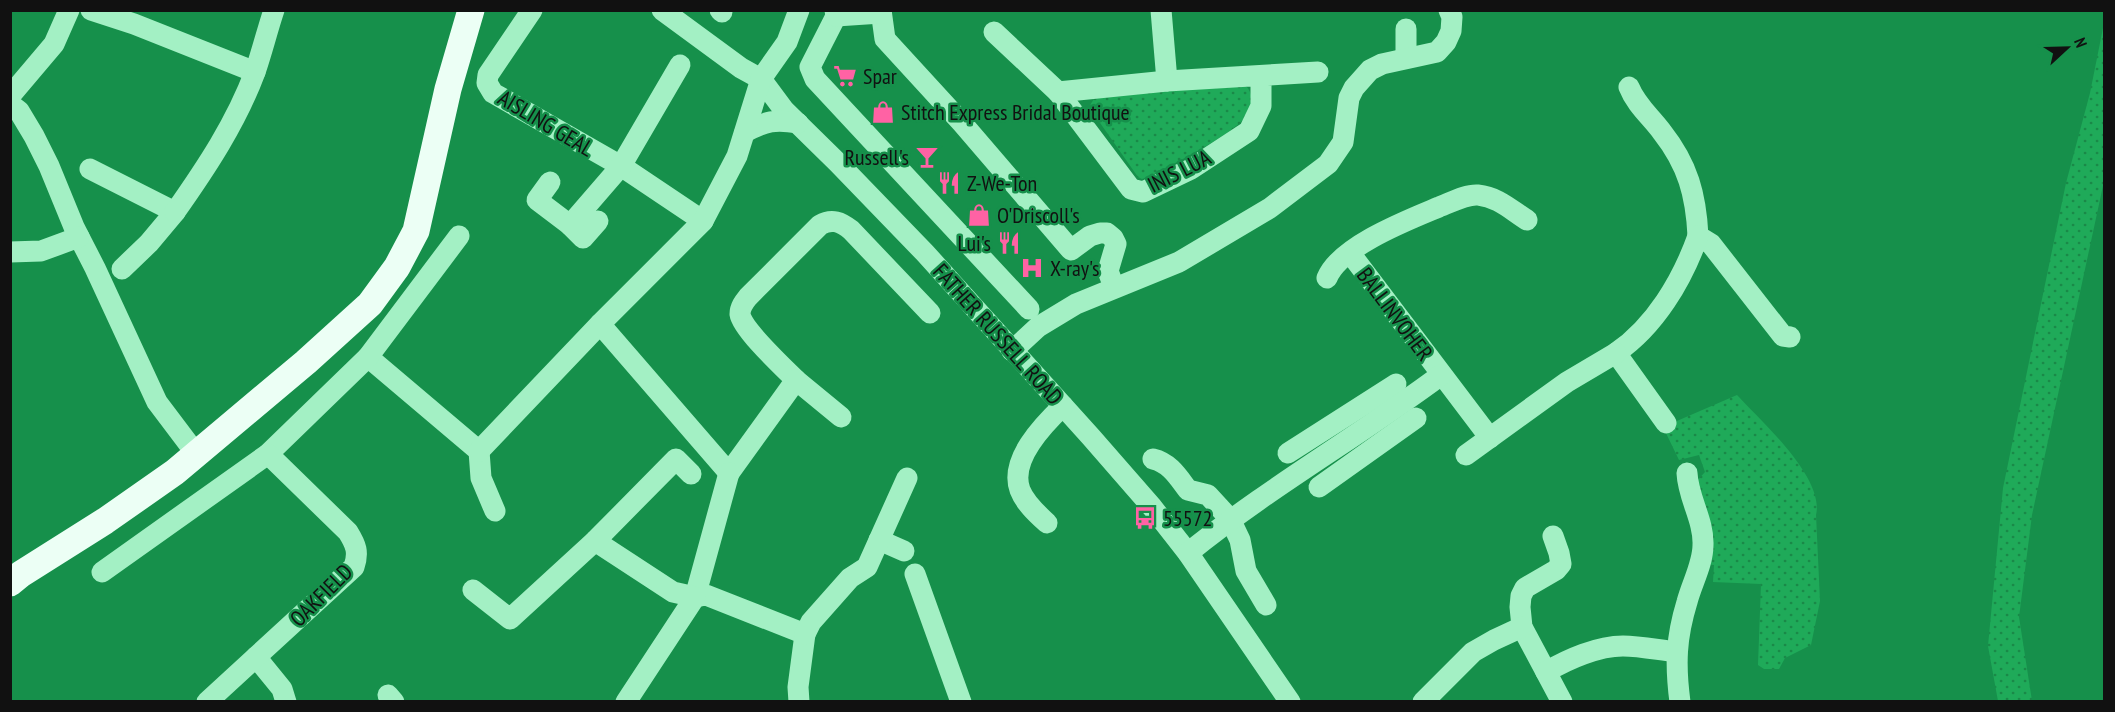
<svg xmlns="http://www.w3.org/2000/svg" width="2115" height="712" font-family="'PT Sans Narrow',sans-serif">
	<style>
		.grass { fill: url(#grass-dots) }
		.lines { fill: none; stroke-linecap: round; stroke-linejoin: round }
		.minor { stroke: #a3f0c4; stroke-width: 21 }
		.major { stroke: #ecfff5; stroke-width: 27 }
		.labels { text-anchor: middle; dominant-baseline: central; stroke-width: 5; stroke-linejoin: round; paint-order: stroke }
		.poi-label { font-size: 22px; fill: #111; stroke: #16904b; text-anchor: start }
		.street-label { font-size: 22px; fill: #111; stroke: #16904b }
	</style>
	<defs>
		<pattern id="grass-dots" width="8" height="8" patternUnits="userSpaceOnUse" patternTransform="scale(1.5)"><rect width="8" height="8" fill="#1faa59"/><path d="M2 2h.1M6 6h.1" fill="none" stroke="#1a8948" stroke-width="1.8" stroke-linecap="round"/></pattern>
	</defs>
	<rect width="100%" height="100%" fill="#16904b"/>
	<g class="grass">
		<path d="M2104,23v158l-72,334 -13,102 13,84h-34l-10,-55 15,-158 63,-305 24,-90z"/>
		<path d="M1246,86c7,7 7,18 2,27 -9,19 -74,50 -95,62l-11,4 -4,-2 -47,-67 -1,-5 8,-12z"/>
		<path d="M1737,395c24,26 88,83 79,120l4,86 -9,44 -26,13 -6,11h-15l-6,-4 3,-81 -48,-2 1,-17 -9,-1 -9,-82 9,-10 -6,-17 -20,5 -16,-33z"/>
	</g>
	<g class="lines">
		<g class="minor">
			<path d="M91,10l43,14 121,48"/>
			<path d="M532,10l-44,65 -1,8 6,10 128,73 82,55"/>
			<path d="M662,10l79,58 20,11 23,31 53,52 88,91 166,184 61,70 36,46 102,149"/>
			<path d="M720,10l2,2"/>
			<path d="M835,10l1,6 -26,51 5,12 214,230"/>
			<path d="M881,10l4,29 77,84 109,127 19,-14 10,-3h7l6,5 3,6 -8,27 6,16"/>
			<path d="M1161,10l6,71"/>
			<path d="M836,16l45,-3"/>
			<path d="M1406,29v29"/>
			<path d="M994,32l64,60"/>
			<path d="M1261,76v30l-12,25 -58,38 -48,23 -12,-3 -73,-97 109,-11 151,-9"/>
			<path d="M1629,87c7,18 22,30 33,45 26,33 34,63 36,104l13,8 72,92 7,1"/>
			<path d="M10,96l44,-52 15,-34"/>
			<path d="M10,104l9,7 15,25 15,30 25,61 21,41 62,134 40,53"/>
			<path d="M745,132c21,-11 30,-13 53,-9"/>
			<path d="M90,169l85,43 -26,31 -27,26"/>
			<path d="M550,182l-13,18 33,25 13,13 15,-17"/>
			<path d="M175,212c31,-44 61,-89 80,-140 7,-20 12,-41 19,-62"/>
			<path d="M570,225l51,-59 59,-101"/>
			<path d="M10,252l31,-1 38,-14"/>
			<path d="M1350,253l140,185"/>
			<path d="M1327,278c13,-32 81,-58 112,-71 11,-4 27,-13 39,-12 20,2 33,15 49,25"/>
			<path d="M600,324l129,149 67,-93c-12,-12 -54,-51 -56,-66 0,-7 4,-12 8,-17l72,-72c12,-7 21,-3 31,5l79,83"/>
			<path d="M1012,351l26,-24 38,-23 103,-42 91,-54 58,-44 15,-22 6,-44 5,-10 16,-18 12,-6 55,-12 9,-10 5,-11 1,-14 -3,-7"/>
			<path d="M368,357l111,94 2,27 14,33"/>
			<path d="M796,380l45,37"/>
			<path d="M1666,423l-50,-70c39,-27 66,-72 82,-117"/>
			<path d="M479,451l121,-127 103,-103 34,-65 24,-77 26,-37 12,-32"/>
			<path d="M1288,453l108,-69"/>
			<path d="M1466,455l101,-73 49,-29"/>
			<path d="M1153,459c17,4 25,18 35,31l20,5 22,24 10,21 6,31 20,34"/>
			<path d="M729,473l-34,124 11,-2 99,39 -7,53 1,15"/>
			<path d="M1319,487l97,-69"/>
			<path d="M1047,523c-10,-9 -22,-20 -27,-33 -11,-30 23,-65 43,-84"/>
			<path d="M1553,536l6,17 2,11 -5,6 -31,18 -4,8 -1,11 2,20 40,75"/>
			<path d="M879,540l25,11"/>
			<path d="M595,541l78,51 22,5 -69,105"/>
			<path d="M1188,553c80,-65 170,-116 253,-178"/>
			<path d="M102,572l166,-118 100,-97 91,-121"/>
			<path d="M915,574l46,128"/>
			<path d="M473,590l37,29 85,-78 81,-82 15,15"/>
			<path d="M805,634l6,-12 39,-44 17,-11 40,-89"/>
			<path d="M256,657l26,32 4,13"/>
			<path d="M1546,672c22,-13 52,-26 77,-26 17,0 35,4 53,6"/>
			<path d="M388,695l6,7"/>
			<path d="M207,702l147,-135c5,-15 2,-22 -6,-35l-80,-78"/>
			<path d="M1423,702l50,-50 21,-12 28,-13"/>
			<path d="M1680,702c-5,-38 -4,-64 7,-100 5,-19 16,-38 16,-57 1,-25 -15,-47 -16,-72"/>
		</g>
		<path class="major" d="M10,583l11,-9 84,-53 70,-49 131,-110 64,-58 27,-37 19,-36 32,-142 23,-79"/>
	</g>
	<defs>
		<g id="supermarket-bare" transform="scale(1.8)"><path d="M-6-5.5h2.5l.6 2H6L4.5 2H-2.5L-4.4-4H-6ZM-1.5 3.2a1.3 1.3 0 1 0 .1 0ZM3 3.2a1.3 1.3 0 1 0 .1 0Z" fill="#ff62a4" stroke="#16904b" stroke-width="2.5" paint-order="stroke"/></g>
		<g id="shop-bare" transform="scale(1.8)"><path d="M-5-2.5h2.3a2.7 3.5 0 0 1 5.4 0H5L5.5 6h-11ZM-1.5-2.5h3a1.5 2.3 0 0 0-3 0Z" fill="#ff62a4" stroke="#16904b" stroke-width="2.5" paint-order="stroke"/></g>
		<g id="bar-bare" transform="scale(1.8)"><path d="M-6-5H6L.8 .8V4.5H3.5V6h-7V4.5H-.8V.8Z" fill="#ff62a4" stroke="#16904b" stroke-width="2.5" paint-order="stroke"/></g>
		<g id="restaurant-bare" transform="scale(1.8)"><path d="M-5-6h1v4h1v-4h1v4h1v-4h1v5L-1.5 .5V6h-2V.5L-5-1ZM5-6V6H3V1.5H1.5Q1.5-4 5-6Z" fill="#ff62a4" stroke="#16904b" stroke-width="2.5" paint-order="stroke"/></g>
		<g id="hospital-bare" transform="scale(1.8)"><path d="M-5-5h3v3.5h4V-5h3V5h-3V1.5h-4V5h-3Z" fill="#ff62a4" stroke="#16904b" stroke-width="2.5" paint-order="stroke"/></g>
		<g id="bus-bare" transform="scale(1.8)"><path d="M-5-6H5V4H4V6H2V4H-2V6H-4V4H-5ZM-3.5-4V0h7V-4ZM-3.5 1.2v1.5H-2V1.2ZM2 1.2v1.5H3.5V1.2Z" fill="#ff62a4" stroke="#16904b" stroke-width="2.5" paint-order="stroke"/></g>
	</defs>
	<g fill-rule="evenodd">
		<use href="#supermarket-bare" x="845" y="76"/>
		<use href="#shop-bare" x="883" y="112"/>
		<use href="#bar-bare" x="927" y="157"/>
		<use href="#restaurant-bare" x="949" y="183"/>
		<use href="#shop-bare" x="979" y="215"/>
		<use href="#restaurant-bare" x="1009" y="243"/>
		<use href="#hospital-bare" x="1032" y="268"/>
		<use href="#bus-bare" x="1145" y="518"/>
	</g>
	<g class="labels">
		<g class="poi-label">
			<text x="863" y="76">Spar</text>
			<text x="901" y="112">Stitch Express Bridal Boutique</text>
			<text x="909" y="157" text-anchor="end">Russell's</text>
			<text x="967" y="183">Z-We-Ton</text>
			<text x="997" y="215">O'Driscoll's</text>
			<text x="991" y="243" text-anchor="end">Lui's</text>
			<text x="1050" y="268">X-ray's</text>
			<text x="1163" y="518">55572</text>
		</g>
		<g class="street-label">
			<text transform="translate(546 123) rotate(31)">AISLING GEAL</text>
			<text transform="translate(1179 171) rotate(-27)">INIS LUA</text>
			<text transform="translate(1395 314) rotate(53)">BALLINVOHER</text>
			<text transform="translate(998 334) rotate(48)">FATHER RUSSELL ROAD</text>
			<text transform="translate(321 595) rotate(-45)">OAKFIELD</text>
		</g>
	</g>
	<rect width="2115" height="712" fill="none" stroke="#111111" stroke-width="24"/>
	<g transform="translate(2067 48) rotate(68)" stroke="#16904b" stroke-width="4.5" paint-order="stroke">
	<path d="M0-4.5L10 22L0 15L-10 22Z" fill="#111111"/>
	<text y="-9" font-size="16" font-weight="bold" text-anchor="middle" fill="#111111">N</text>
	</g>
</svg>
